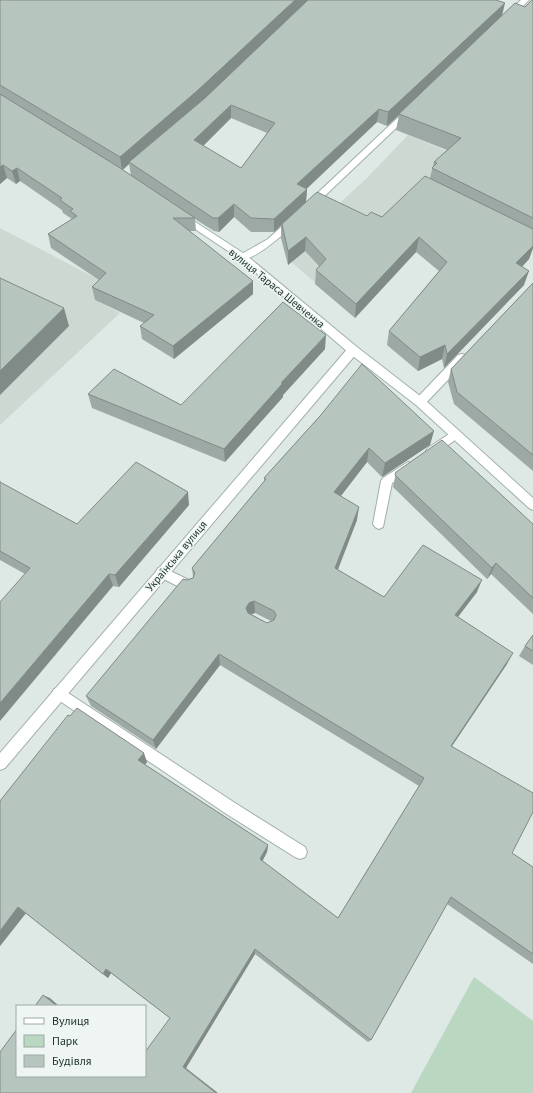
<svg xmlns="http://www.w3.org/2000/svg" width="533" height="1093" font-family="'PT Sans',sans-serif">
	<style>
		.built { fill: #cdd8d3 }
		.green { fill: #b9d7c1 }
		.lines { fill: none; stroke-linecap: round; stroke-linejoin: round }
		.lane-casing { stroke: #a2afaa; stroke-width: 2 }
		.street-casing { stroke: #a2afaa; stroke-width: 2 }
		.secondary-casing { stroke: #9fb2ab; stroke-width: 2 }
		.lane { fill: #fff; fill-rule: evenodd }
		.street { fill: #fff; fill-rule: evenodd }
		.secondary { fill: #fff; fill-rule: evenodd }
		.wall { fill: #9da9a4; fill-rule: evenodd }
		.shaded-wall { fill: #808a86 }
		.building { fill: #b7c5bf; stroke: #808a86; fill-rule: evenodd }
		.labels { text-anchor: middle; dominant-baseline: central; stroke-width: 3; stroke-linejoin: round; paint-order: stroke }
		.street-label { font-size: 11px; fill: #223630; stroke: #eef5f2 }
	</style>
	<rect width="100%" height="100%" fill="#dee8e4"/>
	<g class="built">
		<path d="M408,135l48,20 -138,130 -30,-26 -3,-6 82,-75z"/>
		<path d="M0,228l113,59 -15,15 22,11 -120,112z"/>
	</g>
	<path class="green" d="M474,977l59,44v72h-122z"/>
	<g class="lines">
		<g class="lane-casing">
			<g id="lane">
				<path d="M455,430l4,1 2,3 -2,3 -23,17 -4,1 -4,-1 -2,-3 2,-3z"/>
				<path d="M408,462l4,2 2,3 -2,3 -20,13 -9,44 -4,2 -4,-2 -2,-3 8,-43 2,-3z"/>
				<path d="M162,567l31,15 2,4 -2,4 -4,1 -4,-1 -27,-14 -2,-4 2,-4z"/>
				<path d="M59,687l176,116 70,44 2,5 -2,5 -5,2 -5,-2 -70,-44 -171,-116 -2,-4 2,-4z"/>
			</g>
		</g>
		<g class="street-casing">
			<g id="street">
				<path d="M521,0h8l-18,18h-6v-4z"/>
				<path d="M406,110h6l1,2 -100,95h-6l-2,-2 2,-2z"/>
				<path d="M294,217l5,3 -2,2c-10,9 -44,41 -57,37l-2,-2 2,-2 28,-16 23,-21z"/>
				<path d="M353,346l4,1 1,3 -1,3 -352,415 -5,2v-17l349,-406z"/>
				<path d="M462,354l4,1 1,3 -1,3 -42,44h-8l-1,-3 1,-3 42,-44z"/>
			</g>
		</g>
		<g class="secondary-casing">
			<path id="secondary" d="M183,214l63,41 111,92 67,52 109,99v12l-4,-2 -113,-103 -67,-52 -109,-94 -60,-40 -2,-2z"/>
		</g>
		<use href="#lane" class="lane"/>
		<use href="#street" class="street"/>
		<use href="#secondary" class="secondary"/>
	</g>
	<g class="wall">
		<path d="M0,0l502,16 23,-9 8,-7v248l-4,11 -7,8 2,18 -80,83 -2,-9 -24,12 -31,-26 2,-14 50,-60 -23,-19 -61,66 -40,-34 1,-14 3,-4 -14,-15 -17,14 -7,-27v-13l-7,7h-23l-17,-15 -15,15 -5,-1 -19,-12 1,12h-6l63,63 -79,65 -32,-20 -2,-13 4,-3 -49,-23 -3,-13 7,-7 -48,-32 -3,-14 24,-15 -9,-6 -1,-3 -42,-29 -4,3 -9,-6 -7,6zM399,115l-3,15 51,20 -13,12 -4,16 -48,39 -15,-1 -61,-14 1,-14 70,-66 10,4zM231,118l36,15 -26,35 -38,-22zM129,164l2,11 -8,-5z"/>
		<path d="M533,283v188l-79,-67 -6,-22 3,-13z"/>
		<path d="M325,349l-42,46v2l-58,65 -133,-54 -4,-14 93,11z"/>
		<path d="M320,416l110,29 -48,32 -15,-15 -26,34 16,24 -19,50 46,27 93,-5 -19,25 49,47 -55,82 60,107 21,14v97l-86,-60 -76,136 -3,2 -113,-88 -69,114 -41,8 25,-58 -59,-45 -3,5 -82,-65 -26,33v-145l147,-39 -2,3 123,80 -1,7 -5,9 76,57 81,-132 -199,-121 -64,84 -65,-43 -5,-10 101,-116 6,-2v-1l-1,-9 72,-86v-4zM255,613l16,8 -4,2 -16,-9z"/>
		<path d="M396,472l137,52v90l-42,-40 -4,5 -94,-92z"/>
		<path d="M0,480l1,3 76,41 112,-19 -70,82 -6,-1 -88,-12 -25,-14z"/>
		<path d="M533,635v30l-14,-9 6,-10z"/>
	</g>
	<g class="shaded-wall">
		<path d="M295,0h14l-111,105 -69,57v2l-7,6 -2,-13z"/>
		<path d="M505,3l-3,13 -103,98v1l-12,11 1,-14z"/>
		<path d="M231,105v13l-36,36 -1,-14z"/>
		<path d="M379,109l-2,13 -80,76v-14z"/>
		<path d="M3,165l4,13 -7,6v-17z"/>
		<path d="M17,168l3,13 -4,3 -4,-13z"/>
		<path d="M307,189l-1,13 -32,30v-13z"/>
		<path d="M234,204v13l-15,15 -1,-14z"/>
		<path d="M306,237l-1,14 -17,14v-14z"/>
		<path d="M419,237l-3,15 -61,66 1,-14z"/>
		<path d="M533,246v2l-4,11 -17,18 4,-14z"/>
		<path d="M529,271l-5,14 -80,83 3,-14z"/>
		<path d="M253,281v13l-79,65 -1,-13z"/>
		<path d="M64,308l5,18 -69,69v-24z"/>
		<path d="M326,335l-1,14 -42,46v2l-58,65 -1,-13 57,-66z"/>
		<path d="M445,345l-3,14 -24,12 2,-14z"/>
		<path d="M434,431l-4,14 -48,32 3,-14z"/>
		<path d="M369,448l-2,14 -34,44 1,-14z"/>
		<path d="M188,492l1,13 -70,82 -4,-12z"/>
		<path d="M359,507l-2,13 -24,61 2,-13z"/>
		<path d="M496,563l-5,11 -4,5 5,-11z"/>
		<path d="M109,574l4,12 -113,135v-18z"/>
		<path d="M482,580l-5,12 -27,35 5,-12z"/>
		<path d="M254,601l1,12 -6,2 -2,4 -1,-11 3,-5z"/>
		<path d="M513,653l-6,11 -61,91 5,-9z"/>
		<path d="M219,654l1,11 -64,84 -3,-9z"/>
		<path d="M144,753l3,9 -6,7 -3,-9z"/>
		<path d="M268,845l-1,7 -7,14v-7z"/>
		<path d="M18,907l8,6 -26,33v-15z"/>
		<path d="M255,949v5l-69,114 32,25h-2l-33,-26z"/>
		<path d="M106,969l5,4 -3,5 -5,-4z"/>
		<path d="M43,995l7,3 9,8h-2z"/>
	</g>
	<g class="building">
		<path d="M0,0h295l-98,91 -77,66 -120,-72z"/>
		<path d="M308,0h188l9,3 -117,109 -9,-3 -82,75 10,5 -33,30 -23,-1 -17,-14 -16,14h-5l-84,-56 76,-64zM231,105l44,18 -34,45 -47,-28z"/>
		<path d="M532,0h1v218l-101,-50 5,-5 -3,-1 27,-24 -62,-24 116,-111 10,4z"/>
		<path d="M0,94l117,72 78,52h-22l80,63 -80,65 -33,-20 14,-11 -62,-28 14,-14 -58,-39 29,-18 -7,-5 3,-2 -13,-9 2,-2 -45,-30 -5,3 -9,-6 -3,2z"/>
		<path d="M425,176l108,53v17l-17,17 13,8 -82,83 -2,-9 -25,12 -31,-26 58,-69 -28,-25 -63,67 -40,-34 10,-11 -20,-22 -18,14 -6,-27 35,-32 50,24 4,-4 11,5z"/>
		<path d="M0,278l64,30 -64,63z"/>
		<path d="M533,283v172l-76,-63 -6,-23z"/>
		<path d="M283,302l43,33 -45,48h2l-59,66 -136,-55 26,-25 67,36z"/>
		<path d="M362,364l72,67 -49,32 -16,-15 -35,44 25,15 -24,61 49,29 39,-52 59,35 -27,35 58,38 -62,93 82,47v19l-21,41 21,14v87l-82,-57 -80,143 -116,-91 -72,118 33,26h-216v-41l17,-23v47h128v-24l25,-34 -64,-49 -3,5 -85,-67 -18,24v-130l68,-86 2,1 7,-8 67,45 -6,7 130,85 -8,14 78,59 86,-140 -205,-124 -66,86 -67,-44 97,-117 4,1 6,-2 2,-5 -3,-5 74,-89 -2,-1 56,-62zM254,601l20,10 2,4 -2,5 -7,3 -19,-10 -2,-5 3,-5z"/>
		<path d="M442,440l91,84v74l-37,-35 -4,5 -97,-93 1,-3z"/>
		<path d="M136,462l52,30 -73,83 -6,-1 -109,129v-101l30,-34 -30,-17v-69l77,42z"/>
		<path d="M533,635v16l-8,-5z"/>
		<path d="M43,995l14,11h-22z"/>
	</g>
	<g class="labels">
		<g class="street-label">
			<text transform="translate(277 288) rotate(39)">вулиця Тараса Шевченка</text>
			<text transform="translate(176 556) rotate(-50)">Українська вулиця</text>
		</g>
	</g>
	<rect x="16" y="1005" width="130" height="72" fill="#eef5f2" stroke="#9ca9a4"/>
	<rect x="24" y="1018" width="20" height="6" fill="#ffffff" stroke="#9ca9a4"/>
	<text x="52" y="1025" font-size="12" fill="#223630">Вулиця</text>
	<rect x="24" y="1035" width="20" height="12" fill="#b9d7c1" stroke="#9ca9a4"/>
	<text x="52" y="1045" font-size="12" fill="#223630">Парк</text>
	<rect x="24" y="1055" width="20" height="12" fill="#b7c5bf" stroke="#9ca9a4"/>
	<text x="52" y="1065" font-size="12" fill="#223630">Будівля</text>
</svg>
